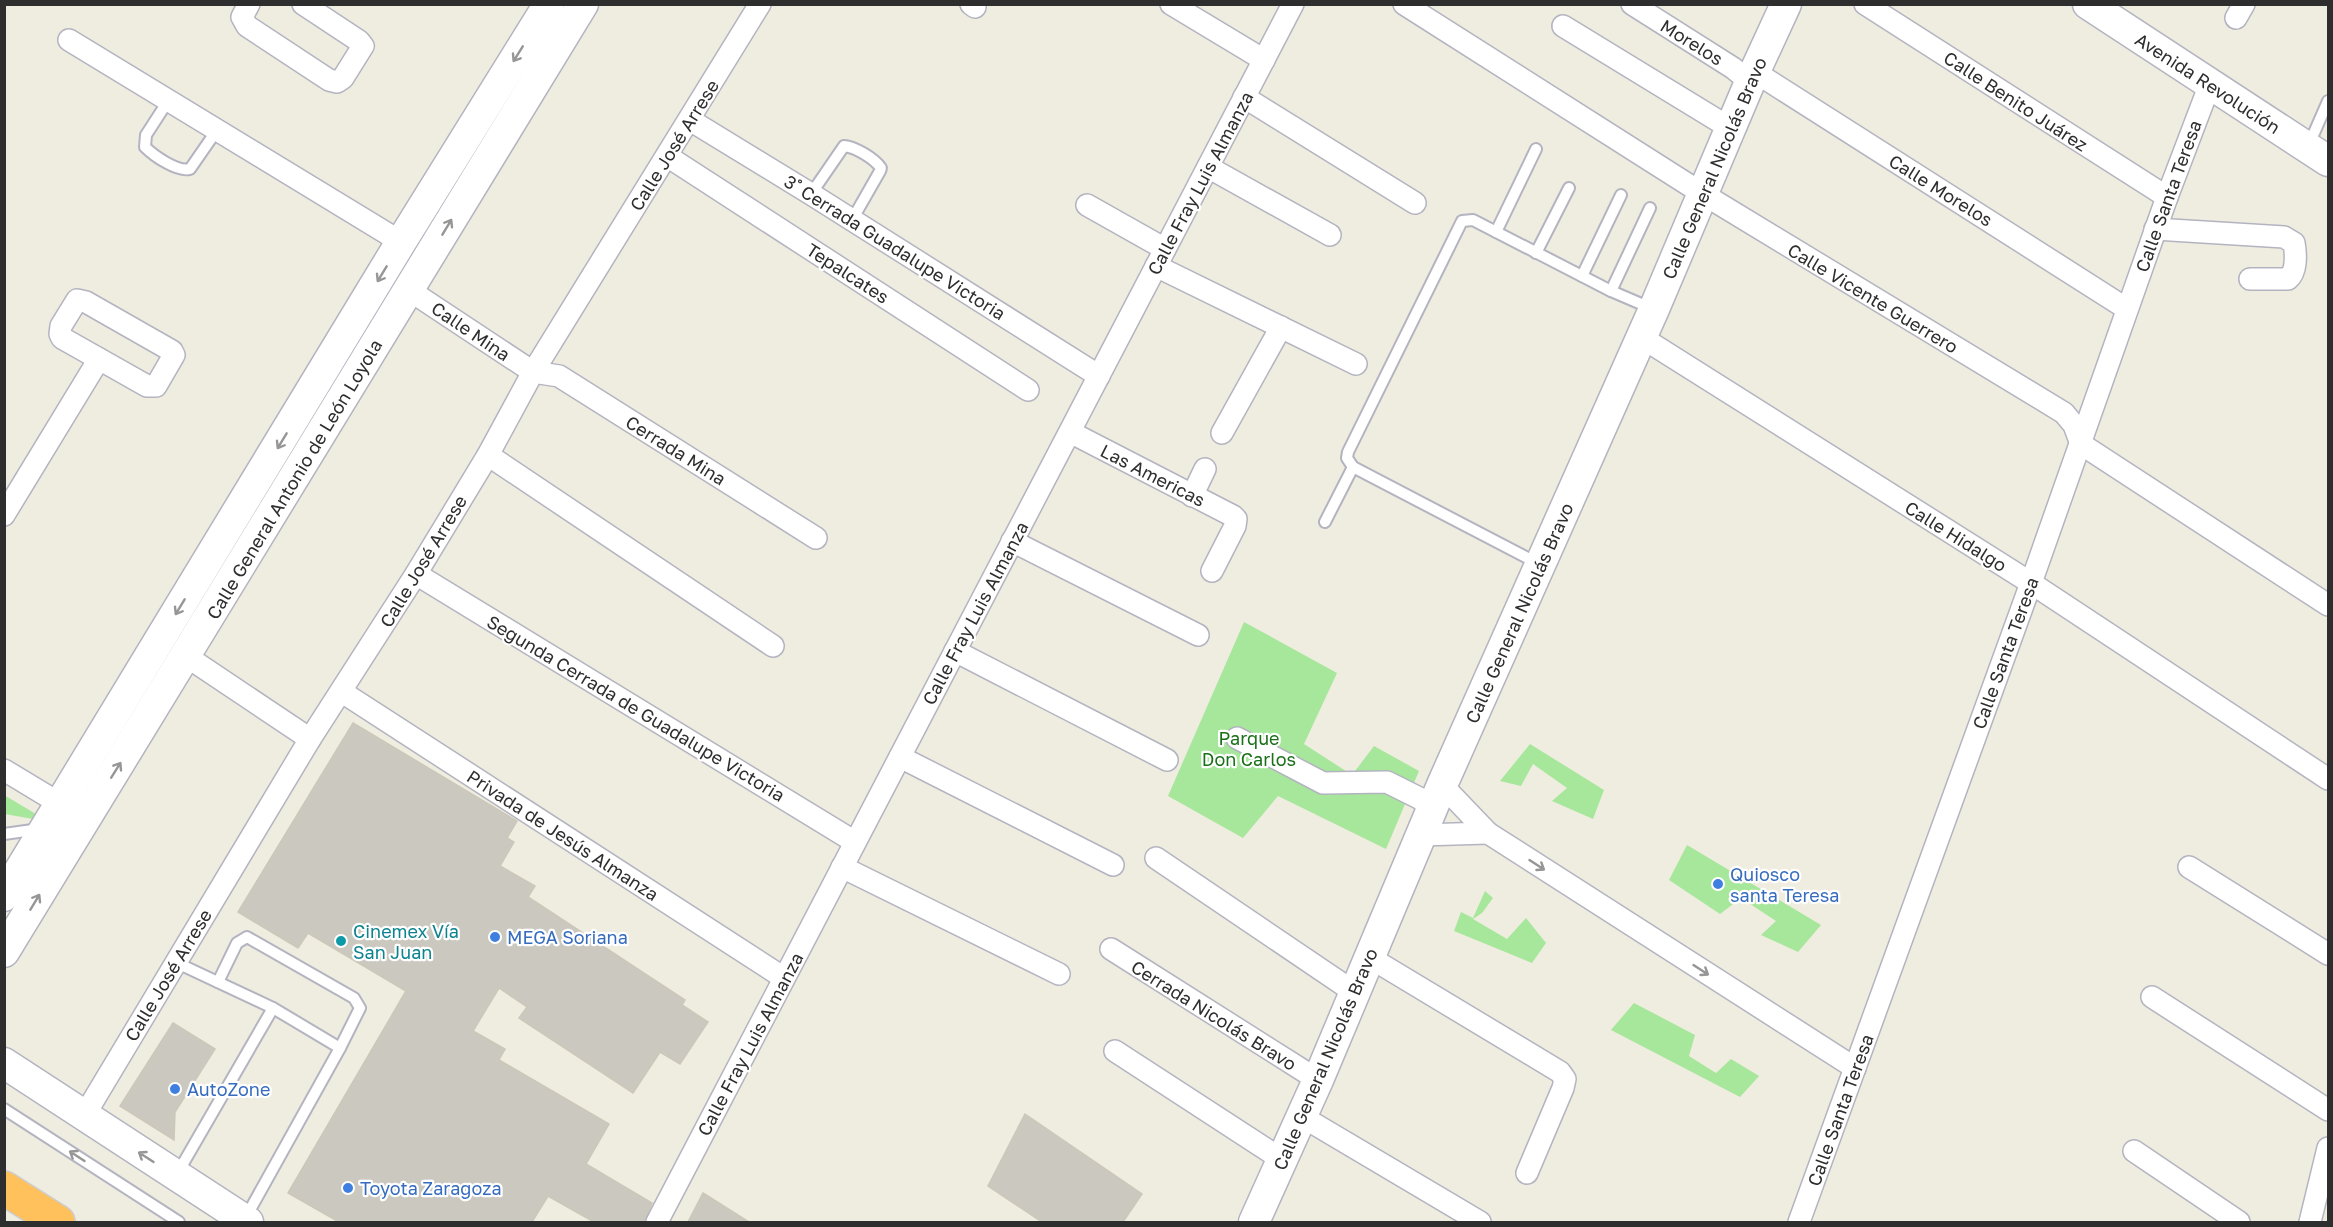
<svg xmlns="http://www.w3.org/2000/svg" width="2333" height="1227" font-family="'Golos Text',sans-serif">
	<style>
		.green { fill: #a7e79b }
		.building { fill: #cbc8bf; stroke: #cbc8b9; stroke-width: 1.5 }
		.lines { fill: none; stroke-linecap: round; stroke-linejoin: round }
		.lane-casing { stroke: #b4b4c1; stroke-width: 14 }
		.street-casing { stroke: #b4b4c1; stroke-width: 24 }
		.secondary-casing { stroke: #b4b4c1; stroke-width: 33 }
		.highway-casing { stroke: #cdcdcd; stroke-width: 36 }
		.lane { stroke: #fff; stroke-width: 10 }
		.street { stroke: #fff; stroke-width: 21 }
		.secondary { stroke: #fff; stroke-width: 30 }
		.highway { stroke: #ffc15b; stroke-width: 33 }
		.oneway { stroke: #969696 }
		.shop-dot { fill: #3f7fe0; stroke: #fff; stroke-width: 2 }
		.culture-dot { fill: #0f9aa8; stroke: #fff; stroke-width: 2 }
		.labels { text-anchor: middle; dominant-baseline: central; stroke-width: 4.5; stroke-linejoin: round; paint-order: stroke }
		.street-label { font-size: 18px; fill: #2e2e2e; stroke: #fff }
		.park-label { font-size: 18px; fill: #1a7018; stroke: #fff }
		.shop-label { font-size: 18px; fill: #366cbe; stroke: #fff; text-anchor: start }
		.culture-label { font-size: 18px; fill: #0d838f; stroke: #fff; text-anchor: start }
	</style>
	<rect width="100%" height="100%" fill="#efece0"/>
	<g class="green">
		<path d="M1244,622l93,51 -33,71 48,31 22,-29 45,25 -33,78 -108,-53 -35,42 -75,-42z"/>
		<path d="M1530,744l74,46 -11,29 -41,-18 15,-13 -34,-24 -12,22 -21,-5z"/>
		<path d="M4,795l32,19 -3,5 -28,-5z"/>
		<path d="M1687,845l134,80 -23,27 -37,-17 15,-14 -35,-23 -21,16 -51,-34z"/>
		<path d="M1485,891l8,7 -11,15 -9,6 34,20 19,-21 20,25 -14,20 -78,-32 7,-19 12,6z"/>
		<path d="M1634,1003l61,32 -6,21 27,17 15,-14 28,17 -19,21 -129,-67z"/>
	</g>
	<g class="building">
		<path d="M353,723l164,98 -10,17 7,4 -14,24 35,20 -7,11 157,103 -3,5 26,17 -28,42 -20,-12 -27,41 -114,-75 8,-11 -28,-19 -26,43 32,18 -6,11 110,64 -23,40 66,39 -8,19h-50l-46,-26 -16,26h-193l-51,-29 118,-202 -98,-58 -10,15 -60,-36z"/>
		<path d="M173,1023l42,26 -40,63 -1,28 -54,-34z"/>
		<path d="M1025,1114l117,80 -19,28h-81l-54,-36z"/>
		<path d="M703,1193l46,29h-61z"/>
	</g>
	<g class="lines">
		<g class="lane-casing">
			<g id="lane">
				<path d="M168,101l-22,34 -1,12c9,9 32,25 45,22l27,-39"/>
				<path d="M2304,144l10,-11 14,-32"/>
				<path d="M811,194l33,-48c11,1 30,12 37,22l-1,3 -28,49"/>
				<path d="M1496,232l40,-83"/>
				<path d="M1536,253l33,-65"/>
				<path d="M1582,276l39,-81"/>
				<path d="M1611,291l39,-83"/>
				<path d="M1325,522l28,-55"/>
				<path d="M1539,564l-186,-97 -6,-9 1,-6 114,-231 11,-1 138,71 42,18"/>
				<path d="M4,834l36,-5"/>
				<path d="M175,962l98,46 67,40"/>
				<path d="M218,982l19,-39 10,-6 107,61 6,10 -20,40 -94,169"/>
				<path d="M4,1109l175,113"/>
				<path d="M177,1174l96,-166"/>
			</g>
		</g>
		<g class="street-casing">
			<g id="street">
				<path d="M249,4l-7,13 5,9 82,54 8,2 6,-4 20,-32 -4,-5 -56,-37"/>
				<path d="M971,4l4,3"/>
				<path d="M1171,4l93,56"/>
				<path d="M1404,4l299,190 361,219 10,12 7,19 247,161"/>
				<path d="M1632,4l101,64 17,14"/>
				<path d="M1865,4l302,193"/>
				<path d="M2236,18l8,-14"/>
				<path d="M1563,26l167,102"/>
				<path d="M69,40l332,202"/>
				<path d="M1755,72l372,237"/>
				<path d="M1244,97l171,106"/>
				<path d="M690,120l121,74 288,182"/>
				<path d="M667,156l361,234"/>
				<path d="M1208,167l122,68"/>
				<path d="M1087,205l78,44"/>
				<path d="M2155,229l129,8 10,6c2,11 3,29 -6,36h-38"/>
				<path d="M1156,266l200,98"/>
				<path d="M409,290l124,82 26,4 257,162"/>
				<path d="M77,300l9,2 86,49 2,4 -18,31h-9l-85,-48 -2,-4 1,-8z"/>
				<path d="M1641,337l390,246 297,196"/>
				<path d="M1070,432l163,84 3,3 -1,7 -23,45"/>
				<path d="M1222,433l59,-106"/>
				<path d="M488,455l285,191"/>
				<path d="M1192,496l13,-27"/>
				<path d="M4,515l95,-156"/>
				<path d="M1012,541l186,94"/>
				<path d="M416,574l439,268"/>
				<path d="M955,651l212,109"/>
				<path d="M186,656l124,83"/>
				<path d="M342,692l442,286"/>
				<path d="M1237,738l86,45 64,-1 32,16 13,10"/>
				<path d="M900,757l213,108"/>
				<path d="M4,770l68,41"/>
				<path d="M1442,785l46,48 367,235"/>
				<path d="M1421,835l67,-2"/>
				<path d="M1156,858l198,134"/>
				<path d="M842,867l217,107"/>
				<path d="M2189,867l139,87"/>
				<path d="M1111,949l207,131"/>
				<path d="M1369,957l191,115 5,7 -2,9 -36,85"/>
				<path d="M2152,997l176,113"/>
				<path d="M1115,1051l166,108"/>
				<path d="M84,1116l226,-377 106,-165 72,-119 45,-83 227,-368"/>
				<path d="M1301,1116l179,106"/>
				<path d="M2134,1151l105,71"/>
				<path d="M657,1222l636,-1218"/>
				<path d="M1799,1222l232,-639 136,-386 43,-113"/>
				<path d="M2310,1222l18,-74"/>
			</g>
		</g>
		<g class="secondary-casing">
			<g id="secondary">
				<path d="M2088,4l240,157"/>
				<path d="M4,896l397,-654 148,-238"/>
				<path d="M4,952l579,-948"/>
				<path d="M4,1063l244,159"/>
				<path d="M1254,1222l64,-142 124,-295 212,-476 96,-227 36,-78"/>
			</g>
		</g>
		<g class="highway-casing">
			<path id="highway" d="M4,1188l54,34"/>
		</g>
		<use href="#lane" class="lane"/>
		<use href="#street" class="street"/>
		<use href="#secondary" class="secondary"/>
		<use href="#highway" class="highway"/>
	</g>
	<defs><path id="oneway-shaft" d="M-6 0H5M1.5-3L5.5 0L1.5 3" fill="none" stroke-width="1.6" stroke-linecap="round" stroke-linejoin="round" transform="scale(1.5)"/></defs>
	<g class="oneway">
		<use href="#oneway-shaft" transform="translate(518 54) rotate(122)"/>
		<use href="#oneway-shaft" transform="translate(447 227) rotate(-59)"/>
		<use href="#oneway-shaft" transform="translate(382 274) rotate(121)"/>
		<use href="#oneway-shaft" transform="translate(282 441) rotate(121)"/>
		<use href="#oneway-shaft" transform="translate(180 607) rotate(121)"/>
		<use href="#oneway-shaft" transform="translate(116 770) rotate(-58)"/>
		<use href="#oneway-shaft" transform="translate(1537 865) rotate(33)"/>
		<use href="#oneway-shaft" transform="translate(35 902) rotate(-59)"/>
		<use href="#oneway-shaft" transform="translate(1701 970) rotate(33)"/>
		<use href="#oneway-shaft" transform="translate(77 1156) rotate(-147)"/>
		<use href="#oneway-shaft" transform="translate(146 1157) rotate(-147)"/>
	</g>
	<g class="shop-dot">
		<circle cx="1718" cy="884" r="6"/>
		<circle cx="495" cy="937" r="6"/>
		<circle cx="175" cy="1089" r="6"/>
		<circle cx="348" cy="1188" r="6"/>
	</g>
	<circle class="culture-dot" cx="341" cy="941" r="6"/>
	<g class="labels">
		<g class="street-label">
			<text transform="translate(1692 42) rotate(32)">Morelos</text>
			<text transform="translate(2208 83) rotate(33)">Avenida Revolución</text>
			<text transform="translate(2016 101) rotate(33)">Calle Benito Juárez</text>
			<text transform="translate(674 145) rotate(-58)">Calle José Arrese</text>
			<text transform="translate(1714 168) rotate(-67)">Calle General Nicolás Bravo</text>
			<text transform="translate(1200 183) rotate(-62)">Calle Fray Luis Almanza</text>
			<text transform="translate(1941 190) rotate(32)">Calle Morelos</text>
			<text transform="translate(2168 196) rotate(-70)">Calle Santa Teresa</text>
			<text transform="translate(895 247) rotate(32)">3˚ Cerrada Guadalupe Victoria</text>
			<text transform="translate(848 273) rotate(33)">Tepalcates</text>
			<text transform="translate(1873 298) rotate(31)">Calle Vicente Guerrero</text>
			<text transform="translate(471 331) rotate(34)">Calle Mina</text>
			<text transform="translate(676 450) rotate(32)">Cerrada Mina</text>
			<text transform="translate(1153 475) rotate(27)">Las Americas</text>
			<text transform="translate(294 479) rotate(-59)">Calle General Antonio de León Loyola</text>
			<text transform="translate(1956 536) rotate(32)">Calle Hidalgo</text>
			<text transform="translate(423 561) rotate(-59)">Calle José Arrese</text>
			<text transform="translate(975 613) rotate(-62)">Calle Fray Luis Almanza</text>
			<text transform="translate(1519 613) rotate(-66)">Calle General Nicolás Bravo</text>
			<text transform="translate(2005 653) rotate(-70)">Calle Santa Teresa</text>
			<text transform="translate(636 708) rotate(31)">Segunda Cerrada de Guadalupe Victoria</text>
			<text transform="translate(563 835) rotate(33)">Privada de Jesús Almanza</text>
			<text transform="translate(168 975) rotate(-59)">Calle José Arrese</text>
			<text transform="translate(1214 1015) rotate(32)">Cerrada Nicolás Bravo</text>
			<text transform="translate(750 1044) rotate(-62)">Calle Fray Luis Almanza</text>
			<text transform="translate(1325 1059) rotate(-67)">Calle General Nicolás Bravo</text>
			<text transform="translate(1840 1110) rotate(-70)">Calle Santa Teresa</text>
		</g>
		<g class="park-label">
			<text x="1249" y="738">Parque<tspan x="1249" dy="21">Don Carlos</tspan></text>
		</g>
		<g class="shop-label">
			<text x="1730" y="874">Quiosco<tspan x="1730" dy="21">santa Teresa</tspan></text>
			<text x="507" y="937">MEGA Soriana</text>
			<text x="187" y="1089">AutoZone</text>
			<text x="360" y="1188">Toyota Zaragoza</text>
		</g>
		<g class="culture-label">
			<text x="353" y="931">Cinemex Vía<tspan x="353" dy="21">San Juan</tspan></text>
		</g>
	</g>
	<rect width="2333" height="1227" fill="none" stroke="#2e2e2e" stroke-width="12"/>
</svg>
